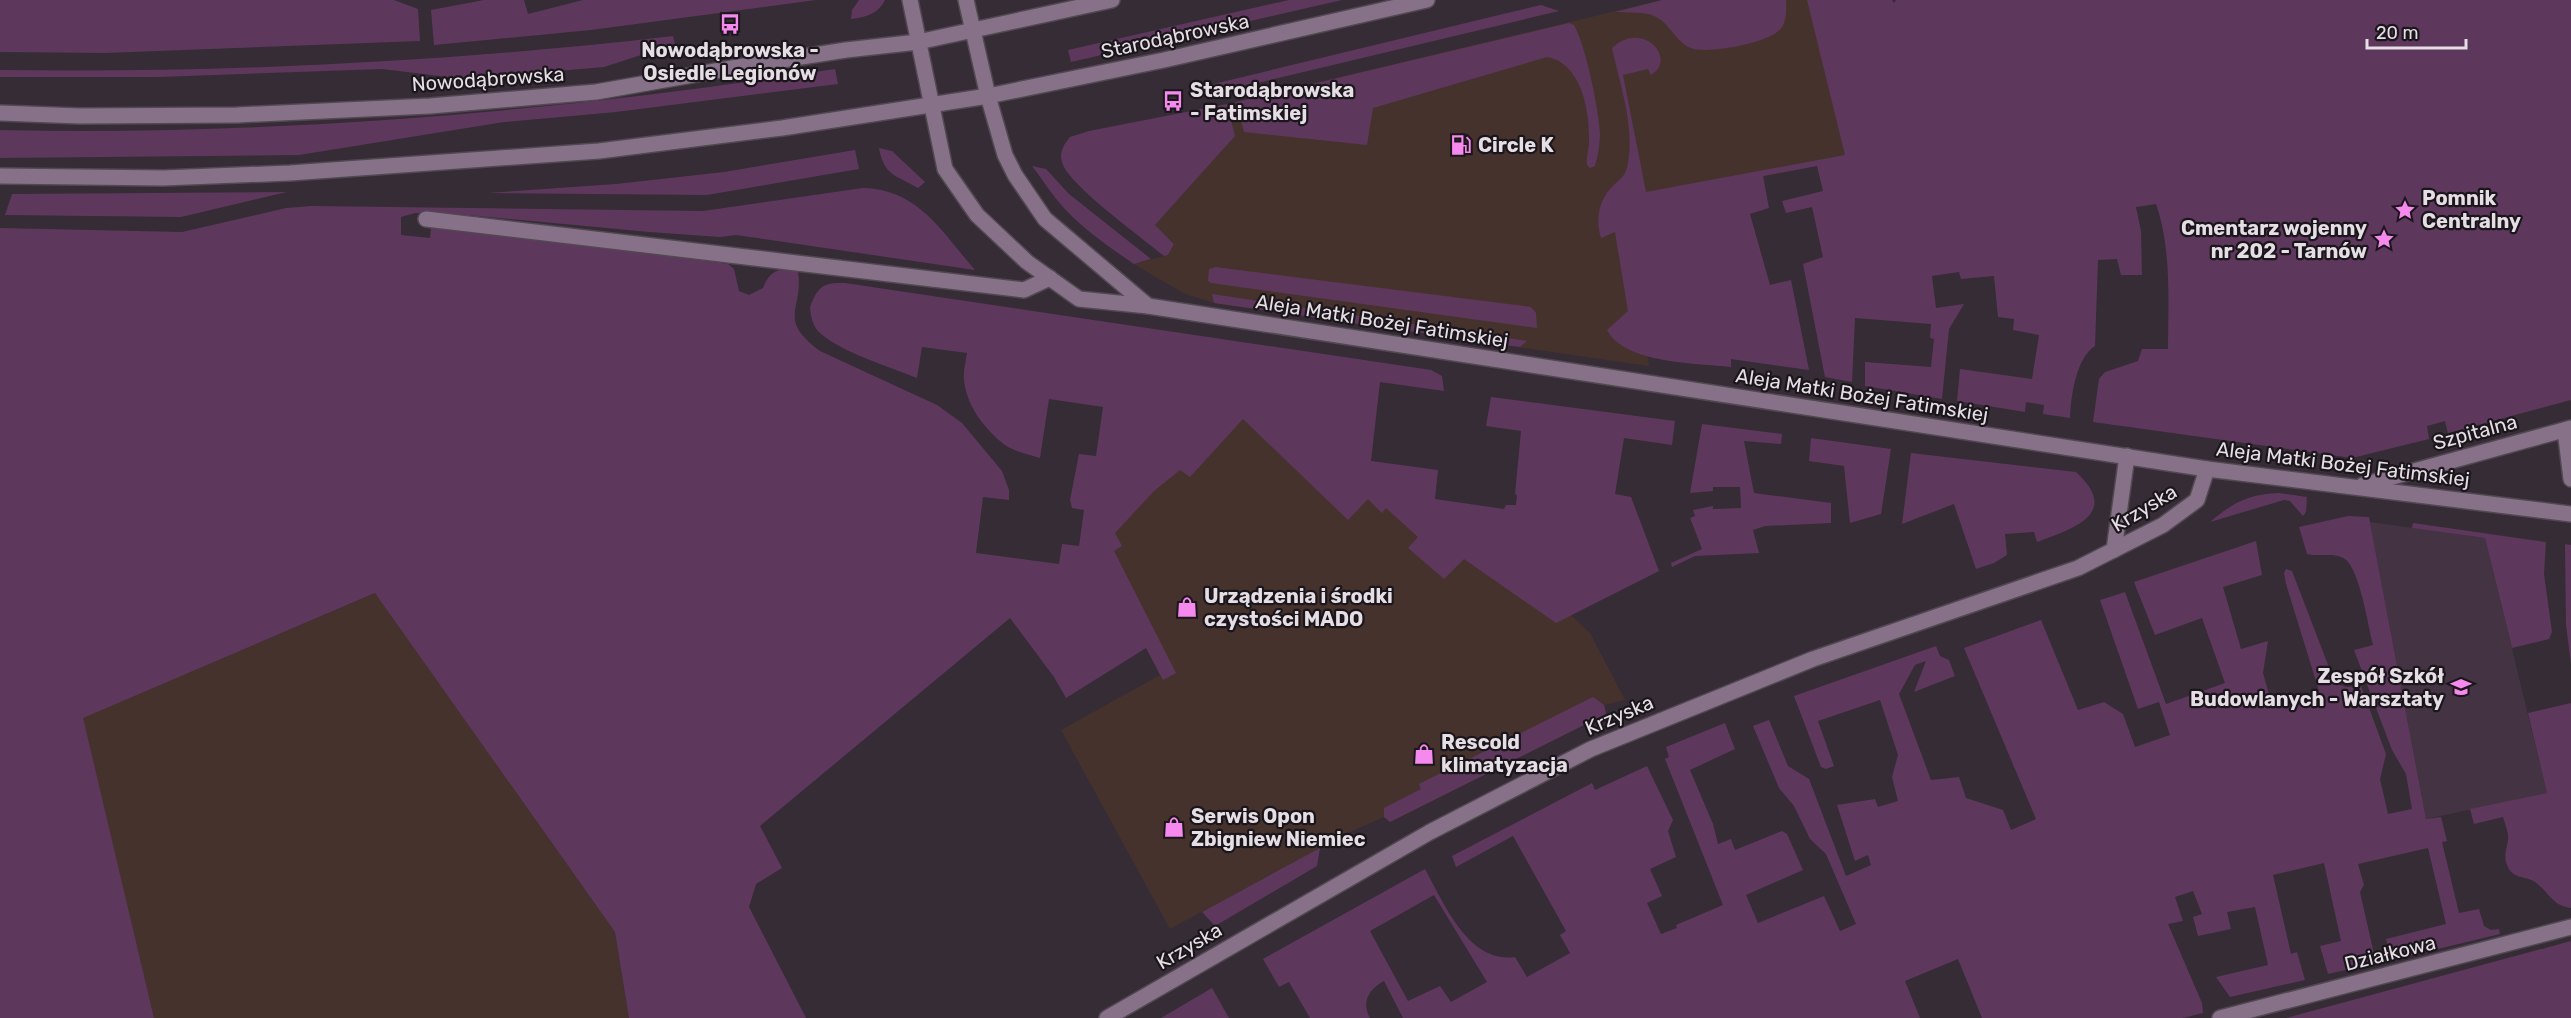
<svg xmlns="http://www.w3.org/2000/svg" width="2571" height="1018" font-family="Rubik,sans-serif">
	<style>
		.commercial { fill: #46322d }
		.built { fill: #443443 }
		.green { fill: #5e375d; fill-rule: evenodd }
		.lines { fill: none; stroke-linecap: round; stroke-linejoin: round }
		.minor-casing { stroke: #524852; stroke-width: 18 }
		.minor { stroke: #867189; stroke-width: 15 }
		.labels { text-anchor: middle; dominant-baseline: central; stroke-width: 4.5; stroke-linejoin: round; paint-order: stroke }
		.street-label { font-size: 20px; fill: #e5dee4; stroke: #1b161b }
		.poi-label { font-size: 20px; font-weight: bold; fill: #e5dee4; stroke: #1b161b; text-anchor: start }
	</style>
	<rect width="100%" height="100%" fill="#362c36"/>
	<g class="commercial">
		<path d="M1662,0h148l41,159 -220,44 18,163 -435,-63 -31,-10 -49,-29 34,-9 6,-12 -19,-18 80,-89 -8,-32z"/>
		<path d="M1231,408l340,207 19,18 35,67 -21,5 2,9 -216,108 -6,-5 -32,14 -182,98 -109,-199 99,-55 -69,-134z"/>
		<path d="M376,593l239,339 14,86h-475l-72,-300z"/>
	</g>
	<path class="built" d="M2370,522l115,16 62,255 -121,26z"/>
	<g class="green">
		<path d="M0,0h394l24,9 2,32 -315,12 -105,-1z"/>
		<path d="M484,0h40l4,14 55,-14h233l-225,30 -157,15 -3,-35z"/>
		<path d="M859,0h26c-7,14 -19,17 -34,19l1,-9z"/>
		<path d="M1289,0h53l-271,62 -3,-12z"/>
		<path d="M1662,0h124c0,9 1,19 -4,27 -10,16 -70,26 -88,22 -17,-4 -23,-25 -38,-32 -11,-6 -29,-4 -41,-5z"/>
		<path d="M1807,0h85l2,3 2,-3h675v400l-123,33 -3,-12 -18,5 2,13 -77,19 -259,-36 6,-43 6,-7 33,-11 4,-12h26c0,-47 4,-99 -12,-145l-20,3 5,24 1,44h-21l-4,-16 -19,1 -3,86c-19,12 -24,50 -25,72l-27,-4 1,-9 -18,-3 -1,10 -68,-11 3,-32 72,10 7,-44 -26,-5 1,-11 -16,-2 -4,-41 -33,3 -2,-7 -27,4 4,32 28,-4 -15,25 -7,70 -77,-13v-24l66,5 3,-28 -4,-1 1,-14 -76,-6 -3,64 -27,-5 -22,-113 20,-7 -11,-50 -26,6 -4,-12 41,-10 -6,-25 -54,10 6,32 -19,6 20,71 21,-5 18,90 -78,-11v8c-35,-4 -106,-3 -124,-37l21,-19 -13,-79 -14,6c-6,-18 -2,-39 12,-52 6,-6 12,-10 14,-18 9,-39 -7,-83 -15,-120 31,-29 66,11 39,27l-3,-6 -25,6 23,117 199,-37z"/>
		<path d="M1541,5l18,6 -352,84 -6,-8z"/>
		<path d="M1569,23l5,2c12,22 24,81 26,108 0,11 -2,22 -5,33l-5,2 -3,-3c-1,-8 2,-15 2,-23 1,-30 -7,-79 -42,-85l-174,51 -6,37 -123,-13 -8,-30z"/>
		<path d="M673,36l2,8 -71,23 -140,12 -82,-10 -223,8h-159v-7c225,3 450,-8 673,-34z"/>
		<path d="M835,69l3,15 -222,28 -112,10 -205,33 -299,3v-28c280,6 559,-19 835,-61z"/>
		<path d="M1227,104l8,32 -80,89 19,19 -6,11 -4,1c-20,-17 -97,-72 -102,-94 -3,-10 2,-18 8,-25l19,-6z"/>
		<path d="M879,148l13,3 33,31 -7,6c-22,-13 -34,-12 -39,-40z"/>
		<path d="M855,150l4,19 -152,26 -220,-2 129,-9 108,-12z"/>
		<path d="M1032,166l14,3 23,25 82,65 -17,5c-25,-17 -50,-34 -70,-56 -12,-13 -21,-28 -32,-42z"/>
		<path d="M863,188c55,1 79,44 112,82l-239,-35 -16,2 -71,-5 -202,-19h-32l-14,4v18l29,3 1,-10 94,9 203,27 6,5 5,22 10,4 14,-7c6,-17 18,-23 35,-16 6,38 -22,46 22,79l117,54 25,18 40,48 7,19v10l-26,-3 -7,56 83,11 3,-20 17,2 5,-36 -12,-2 -2,-8 9,-46 17,2 7,-49 -54,-8 -9,59c-12,-4 -25,-6 -35,-13 -20,-15 -39,-40 -41,-65 -1,-9 2,-19 3,-27l-45,-6 -5,31c-27,-11 -76,-26 -97,-45 -8,-7 -9,-17 -10,-26 8,-20 12,-25 35,-24l586,87 11,6 2,15 -64,-9 -9,79 67,9 -3,29 69,10 2,-4h10l1,-10 -2,-1 6,-63 -35,-5 5,-29 184,24 -3,24 -48,-7 -9,56 16,3 28,74 -103,52 -92,-64 -20,20 -36,-31 10,-11 -32,-29 -4,5 -14,-14 -20,21 -105,-101 -53,58 -10,-7 -26,21 -39,42 7,13 -8,5 62,122 -13,7 -17,-32 -80,50 -12,-21 -44,-59 -250,208 22,42 -26,16 -7,23 57,111h-177l-14,-86 -240,-339 -292,125 71,300h-154v-790l182,4 104,-24 26,-2 391,5z"/>
		<path d="M287,192l-106,25 -176,-2 7,-21z"/>
		<path d="M1215,267l316,40 5,6 1,15 -326,-45 -3,-2 1,-12z"/>
		<path d="M1212,294l315,47 -7,6 -306,-44z"/>
		<path d="M1702,424l80,10 -1,10 -37,-3 10,52 77,10v20l-66,3 -12,4 6,23 -64,3 -23,11 -1,-4 31,-14 -12,-31 5,-2 -2,-6 20,-4v3l28,-1 -1,-21h-27v4l-23,2z"/>
		<path d="M1811,438l80,11 -10,65 -31,9 -6,-57 -35,-5z"/>
		<path d="M1911,453l165,19c46,42 -4,57 -39,70l-3,-10 -29,2 2,21 -13,8 -18,6 -22,-65 -52,20z"/>
		<path d="M2279,493l28,4 -1,15 -3,4 -13,-15 -6,-1 -74,22c22,-19 39,-28 69,-29z"/>
		<path d="M2348,516l21,1 57,302 15,-2 6,24 -5,1 17,71 20,-4 5,17 7,4 8,-1 1,5 -108,26 -6,-21 60,-15 -18,-76 -70,16 6,21 -4,7 16,71 -48,11 -8,-28 21,-5 -17,-78 -51,12 18,79 6,-2 8,28 -75,17 -14,-20 52,-12 -13,-58 -28,5 4,17 -33,7 -5,-19 9,-3 -9,-23 -18,6 8,24 -15,3 34,79 1,10 -20,5h-201l-24,-59 -53,22 15,37h-517l-19,-37c-15,8 -23,21 -14,37h-60l-21,-36 -10,5 -16,-28 162,-90c18,32 43,95 90,88l12,20 43,-24 -10,-18 6,-4 -53,-95 -57,31 -4,-11 140,-73 3,7 52,-24 26,54 -5,11 8,26 -26,12 12,27 -15,7 14,31 16,-6 -1,-3 47,-20 -58,-146 4,-2 -3,-10 59,-24 10,26 -45,21 23,54 5,20 13,-5 4,11 47,-19 5,3 16,36 -57,25 12,28 66,-27 16,35 16,-7 -30,-70 -16,-15 -16,-33 -15,-18 -26,-62 16,-6 19,46 21,13 37,97 25,-11 -3,-10 -13,6 -18,-56 38,-6 3,8 20,-6 -6,-24 6,-22 -18,-55 -62,21 16,45 -8,3 -5,-2 -27,-71 142,-50 4,10 9,4 6,16 -41,16 12,-31 -11,4 -16,29 32,86 28,-3 7,21 37,12 8,20 25,-11 -72,-171 77,-28 37,90 26,-8 19,12 12,33 35,-12 -11,-33 -21,7 -38,-109 25,-8 41,112 59,-21 -23,-65 -47,17 -21,-53 122,-41 6,34 -39,12 18,62 27,-8 -5,32 9,32 47,-14 -33,-107 -2,-11 2,-4 6,2 43,112 11,4 15,-1 25,68 -6,25 8,35 24,-5 -6,-35 -14,-24 -38,-100 19,-5c-5,-19 -13,-75 -28,-86 -10,-7 -27,-2 -38,-5l-8,-27zM1434,895l53,87 -36,20 -11,-16 -32,15 -38,-70z"/>
		<path d="M2413,523l133,19 -2,32 8,58 -3,7 -37,9 -27,-110 -73,-10z"/>
		<path d="M2565,544l6,1v119l-5,-39z"/>
		<path d="M1593,697l11,8 2,9 -216,108 -6,-5v-9l37,-19 -2,-5z"/>
		<path d="M2571,703v205c-19,-2 -22,-16 -36,-26 -11,-7 -24,-2 -29,-20 -2,-9 1,-14 2,-22 1,-7 -3,-16 -5,-23l-29,7 -4,-15 77,-16 -19,-80z"/>
		<path d="M1320,848l-3,18 -102,60 -13,-14z"/>
		<path d="M2571,941v77h-285z"/>
		<path d="M1212,988l17,30h-68z"/>
	</g>
	<g class="lines">
		<g class="minor-casing">
			<g id="minor">
				<path d="M910,0l35,169 32,46 50,47 52,37 69,7 1059,163 364,45"/>
				<path d="M966,0l22,96 17,59 10,20 30,44 103,87"/>
				<path d="M0,113l80,3 157,-1 193,-9 166,-14 142,-25 108,-17 72,-8 194,-42"/>
				<path d="M0,176l163,2 127,-5 309,-22 183,-23 206,-32 176,-36 263,-60"/>
				<path d="M426,219l598,71 26,-12"/>
				<path d="M2565,430l6,49"/>
				<path d="M2363,485l208,-57"/>
				<path d="M2114,550l13,-94"/>
				<path d="M1107,1018l323,-186 161,-83 222,-90 265,-91 85,-43 34,-25 10,-31"/>
				<path d="M2220,1018l351,-91"/>
			</g>
		</g>
		<use href="#minor" class="minor"/>
	</g>
	<defs>
		<g id="bus-bare" transform="scale(1.62)"><path d="M-5-6H5V4H4V6H2V4H-2V6H-4V4H-5ZM-3.5-4V0h7V-4ZM-3.5 1.2v1.5H-2V1.2ZM2 1.2v1.5H3.5V1.2Z" fill="#f689ee" stroke="#1b161b" stroke-width="2.5" paint-order="stroke"/></g>
		<g id="fuel-bare" transform="scale(1.62)"><path d="M-5.5-6h7V0h2V4h1.3V-2.5L3-4.5l.8-.8L6-3V5H2.5V1h-1V6h-7ZM-4.2-4.7v3.2H.2V-4.7Z" fill="#f689ee" stroke="#1b161b" stroke-width="2.5" paint-order="stroke"/></g>
		<g id="sight-bare" transform="scale(1.62)"><path d="M0-6L1.8-2.2L6-1.7L2.9 1.2L3.7 5.4L0 3.3L-3.7 5.4L-2.9 1.2L-6-1.7L-1.8-2.2Z" fill="#f689ee" stroke="#1b161b" stroke-width="2.5" paint-order="stroke"/></g>
		<g id="shop-bare" transform="scale(1.62)"><path d="M-5-2.5h2.3a2.7 3.5 0 0 1 5.4 0H5L5.5 6h-11ZM-1.5-2.5h3a1.5 2.3 0 0 0-3 0Z" fill="#f689ee" stroke="#1b161b" stroke-width="2.5" paint-order="stroke"/></g>
		<g id="school-bare" transform="scale(1.62)"><path d="M0-5L7-2L0 1L-7-2ZM-4 1L0 2.5L4 1V4Q0 6-4 4Z" fill="#f689ee" stroke="#1b161b" stroke-width="2.5" paint-order="stroke"/></g>
	</defs>
	<g fill-rule="evenodd">
		<use href="#bus-bare" x="730" y="24"/>
		<use href="#bus-bare" x="1173" y="101"/>
		<use href="#fuel-bare" x="1461" y="145"/>
		<use href="#sight-bare" x="2405" y="210"/>
		<use href="#sight-bare" x="2384" y="239"/>
		<use href="#shop-bare" x="1187" y="607"/>
		<use href="#school-bare" x="2461" y="687"/>
		<use href="#shop-bare" x="1424" y="754"/>
		<use href="#shop-bare" x="1174" y="827"/>
	</g>
	<g class="labels">
		<g class="street-label">
			<text transform="translate(1175 36) rotate(-12)">Starodąbrowska</text>
			<text transform="translate(488 79) rotate(-4)">Nowodąbrowska</text>
			<text transform="translate(1382 321) rotate(9)">Aleja Matki Bożej Fatimskiej</text>
			<text transform="translate(1862 395) rotate(9)">Aleja Matki Bożej Fatimskiej</text>
			<text transform="translate(2475 432) rotate(-15)">Szpitalna</text>
			<text transform="translate(2343 464) rotate(7)">Aleja Matki Bożej Fatimskiej</text>
			<text transform="translate(2144 508) rotate(-31)">Krzyska</text>
			<text transform="translate(1619 715) rotate(-23)">Krzyska</text>
			<text transform="translate(1189 946) rotate(-30)">Krzyska</text>
			<text transform="translate(2390 953) rotate(-14)">Działkowa</text>
		</g>
		<g class="poi-label">
			<text x="730" y="50" text-anchor="middle">Nowodąbrowska -<tspan x="730" dy="23">Osiedle Legionów</tspan></text>
			<text x="1190" y="90">Starodąbrowska<tspan x="1190" dy="23">- Fatimskiej</tspan></text>
			<text x="1478" y="145">Circle K</text>
			<text x="2422" y="198">Pomnik<tspan x="2422" dy="23">Centralny</tspan></text>
			<text x="2367" y="228" text-anchor="end">Cmentarz wojenny<tspan x="2367" dy="23">nr 202 - Tarnów</tspan></text>
			<text x="1204" y="596">Urządzenia i środki<tspan x="1204" dy="23">czystości MADO</tspan></text>
			<text x="2444" y="676" text-anchor="end">Zespół Szkół<tspan x="2444" dy="23">Budowlanych - Warsztaty</tspan></text>
			<text x="1441" y="742">Rescold<tspan x="1441" dy="23">klimatyzacja</tspan></text>
			<text x="1191" y="816">Serwis Opon<tspan x="1191" dy="23">Zbigniew Niemiec</tspan></text>
		</g>
	</g>
	<path d="M2367 39v9h99v-9" fill="none" stroke="#e5dee4" stroke-width="3"/>
	<text x="2376" y="39" font-size="18" fill="#e5dee4" stroke="#1b161b" stroke-width="4.5" paint-order="stroke">20 m</text>
</svg>
